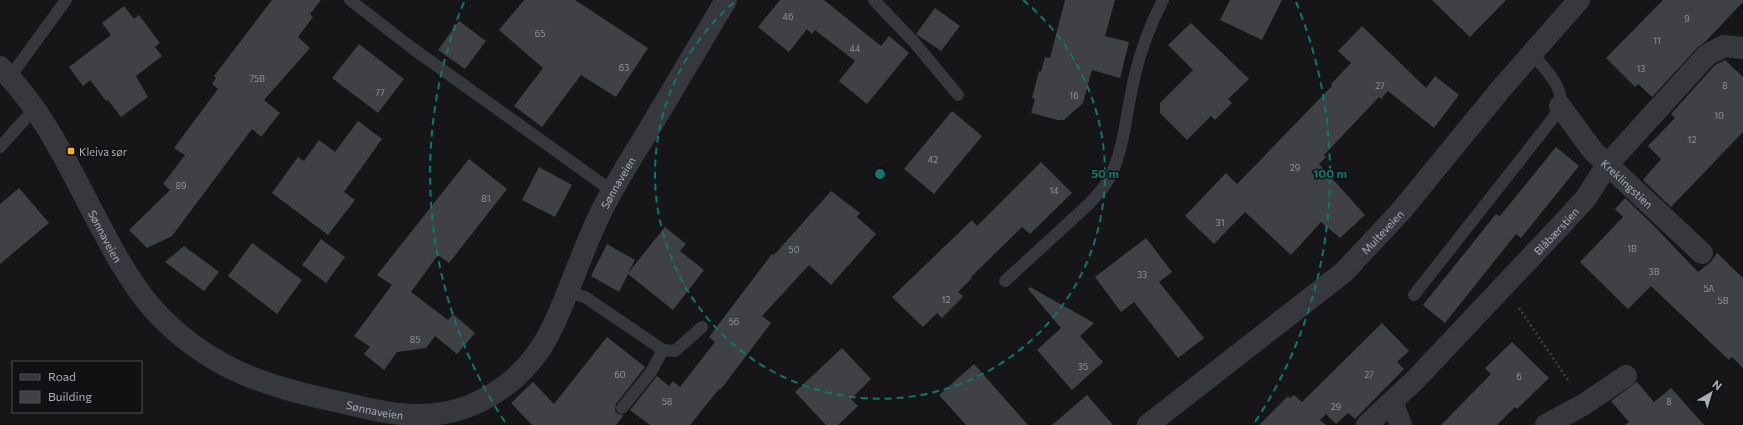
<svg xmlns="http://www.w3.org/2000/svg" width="1743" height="425" font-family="Commissioner,sans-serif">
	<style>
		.building { fill: #404145 }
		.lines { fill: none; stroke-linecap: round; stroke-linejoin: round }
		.path { stroke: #3d3f44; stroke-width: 2.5; stroke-dasharray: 2 3; stroke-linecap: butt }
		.lane { stroke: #37383d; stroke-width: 12 }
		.street { stroke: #37383d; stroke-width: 22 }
		.ring { fill: none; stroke: #0f766e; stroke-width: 2; stroke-dasharray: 7 5 }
		.poi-dot { fill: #f2b134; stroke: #111113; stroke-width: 1.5 }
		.labels { text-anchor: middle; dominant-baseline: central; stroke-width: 3; stroke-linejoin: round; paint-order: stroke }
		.number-label { font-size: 9px; fill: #8e929b }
		.poi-label { font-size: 11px; fill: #a8adb8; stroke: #111113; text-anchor: start }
		.street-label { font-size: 11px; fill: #a8adb8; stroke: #111113 }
		.centre { fill: #0f766e; stroke: #111113; stroke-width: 2 }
		.ring-label { font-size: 12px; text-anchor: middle; font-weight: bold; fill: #0f766e; stroke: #111113; stroke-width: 3; stroke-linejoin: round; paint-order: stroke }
	</style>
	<rect width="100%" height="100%" fill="#161618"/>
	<g class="building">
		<path d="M272,0h49l-11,14 3,3 -15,20 12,11 -46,52 16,13 -19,24 -9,-8 -80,107 -25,12 -18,-18 41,-40 -7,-6 22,-29 -11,-7 44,-59 -6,-5 4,-6 -2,-2z"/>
		<path d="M524,0h51l73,48 -32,49 -35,-22 -39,52 -28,-21 29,-38 -44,-38z"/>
		<path d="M780,0h44l57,46 8,-10 20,17 -42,51 -28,-23 16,-20 -40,-31 -3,4 -5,-5 -18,23 -31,-25z"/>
		<path d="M1065,0h50l-10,36 24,6 -9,36 -28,-8 -9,33 -19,17h-6l-27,-7 4,-14 -3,-1 7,-27 2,1 4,-15 5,1z"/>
		<path d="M1230,0h52l-20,40 -42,-20z"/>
		<path d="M1432,0h74l-36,37z"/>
		<path d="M1663,0h80v2l-37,39 -8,6 -46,50 -14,-13 -3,3 -29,-29z"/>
		<path d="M124,6l10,13 5,-4 21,28 -5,4 7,9 -26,20 12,21 -27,20 -13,-17 -2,1 -16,-21 -7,6 -14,-19 42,-32 -9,-12z"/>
		<path d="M935,8l25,18 -19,25 -25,-17z"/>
		<path d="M459,21l27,20 -21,28 -27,-19z"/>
		<path d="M1191,23l58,56 -21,20 4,4 -17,17 -4,-4 -24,24 -27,-27v-10l33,-33 -25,-25z"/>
		<path d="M1362,26l64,62 9,-12 24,19 -25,33 -46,-37 -7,8 -2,-2 -55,58 2,2 -7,7 46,51 -25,23 -19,-16 -30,33 -46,-43 -31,32 -29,-28 41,-43 11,11 95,-98 -1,-2 20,-21 -13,-12z"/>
		<path d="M359,44l45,35 -26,34 -46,-35z"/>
		<path d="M1725,60l18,17v55l-72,75 -28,-27 18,-21 -13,-13 26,-27 1,-1 -4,-4 44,-49z"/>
		<path d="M952,111l30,25 -48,58 -30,-25z"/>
		<path d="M358,121l24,18 -38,53 11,8 -27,35 -56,-42 26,-36 6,4 15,-21 16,12z"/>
		<path d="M1556,147l23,19 -58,72 -5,-4 -71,89 -22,-18 73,-91 4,2z"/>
		<path d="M469,159l38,30 -58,74 -11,-8 -27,37 37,28 -4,5 9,-11 22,19 -18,21 -22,-18 -9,12 -29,4 -13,18 -20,-16 6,-7 -16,-11 38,-51 -15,-10z"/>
		<path d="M1041,162l31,31 -42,41 -8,-7 -51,50 1,1 -14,14 5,4 -2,3 -19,19 -5,-5 -14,14 -31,-30 80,-77 5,6z"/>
		<path d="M539,167l33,18 -17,32 -33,-17z"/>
		<path d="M19,188l30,35 -49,41v-60z"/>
		<path d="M831,191l29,22 -3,4 19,17 -45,51 -22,-20 -47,51 9,7 -50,66h-2l-29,36h-40l-20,-15 27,-34 12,10 4,-5 7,6 35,-45 -6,-5 63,-83 2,1z"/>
		<path d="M1625,198l28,27 45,47 13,-10 6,-9 26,25v90l-11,-11 -3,3 -78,-74 -23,23 -48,-47 43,-45 -8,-8z"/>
		<path d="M665,227l21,17 -6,7 24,19 -31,40 -45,-36 -9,18 -28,-16 16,-32 28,16 -7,13z"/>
		<path d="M1146,238l26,34 -13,10 45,56 -26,20 -44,-56 -13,10 -26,-35z"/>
		<path d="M321,239l24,18 -19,26 -24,-18z"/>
		<path d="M252,243l50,37 -25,34 -49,-38z"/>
		<path d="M184,246l35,26 -15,19 -39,-29z"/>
		<path d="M1030,287l64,36 -14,13 23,26 -31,28 -35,-40 24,-22 -33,-39z"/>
		<path d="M1382,323l27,28 -12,11 7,7 -49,50 -7,-6 -12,11 -10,-10 -6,6 6,5h-67l29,-29 2,2 4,-3 8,7z"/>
		<path d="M607,337l38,30 -29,37 -1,7 3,3 6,1 -8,10h-84l-21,-22 22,-21 21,22z"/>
		<path d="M1512,342l37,36 -32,31 -2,-2 -18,18h-56l50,-51 -6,-6z"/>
		<path d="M842,348l29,31 -20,20 7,7 -20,19h-12l-31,-33z"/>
		<path d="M974,364l54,61h-62l-27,-30z"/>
		<path d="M1637,382l17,20 17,-14 33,37h-79l4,-3 -18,-21z"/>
		<path d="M1087,395l26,30h-61z"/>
	</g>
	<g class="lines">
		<path class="path" d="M1519,308l51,75"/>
		<g class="lane">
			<path d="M350,0l62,48 200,143"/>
			<path d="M874,0l40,42 44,53"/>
			<path d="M10,77l56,-77"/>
			<path d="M0,147l35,-39"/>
			<path d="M1005,281l85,-78c8,-9 17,-18 22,-30 13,-29 15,-67 23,-98 6,-26 16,-52 28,-75"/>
			<path d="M567,292l18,5 78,53 12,1 27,-24"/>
			<path d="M1414,295l140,-178c2,-4 5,-8 6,-12 5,-17 -18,-40 -28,-51"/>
			<path d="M622,408l29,-36 12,-22"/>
		</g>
		<g class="street">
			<path id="s1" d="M0,67c47,47 73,109 104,166 14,27 29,53 49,76 52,57 109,77 182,92 27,6 55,14 83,14 58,1 110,-36 134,-87 19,-39 31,-81 51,-120 13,-26 30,-52 45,-77 26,-44 52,-87 78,-131"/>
			<path id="s2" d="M1560,106l33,45 109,102"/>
			<path d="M1392,402l9,23"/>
			<path id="s3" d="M1148,425l196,-153 57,-61 99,-121 79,-90"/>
			<path id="s4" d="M1367,425l49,-46 148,-157 22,-24 21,-33 100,-110 17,-9 19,2"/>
			<path d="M1546,425l37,-20 43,-29"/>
		</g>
	</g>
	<g class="ring">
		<path d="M1023 0A225 225 0 1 1 737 0"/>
		<path d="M505 422A450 450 0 0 1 464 2M1296 2A450 450 0 0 1 1255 422"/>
	</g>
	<rect class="poi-dot" x="67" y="147" width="8" height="8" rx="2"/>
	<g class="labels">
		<g class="number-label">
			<text x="788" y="16">46</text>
			<text x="1687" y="18">9</text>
			<text x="540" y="33">65</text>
			<text x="1657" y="40">11</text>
			<text x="855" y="48">44</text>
			<text x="624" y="67">63</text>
			<text x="1641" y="68">13</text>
			<text x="257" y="78">75B</text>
			<text x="1380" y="85">27</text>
			<text x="1725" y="85">8</text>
			<text x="380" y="92">77</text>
			<text x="1074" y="95">16</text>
			<text x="1719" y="115">10</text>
			<text x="1692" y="139">12</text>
			<text x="933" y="159">42</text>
			<text x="1295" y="167">29</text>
			<text x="181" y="185">89</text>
			<text x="1054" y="190">14</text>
			<text x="486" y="198">81</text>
			<text x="1220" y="222">31</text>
			<text x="1632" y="248">1B</text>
			<text x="794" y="249">50</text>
			<text x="1654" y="271">3B</text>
			<text x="1142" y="274">33</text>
			<text x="1709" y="288">5A</text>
			<text x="946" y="299">12</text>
			<text x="1723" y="300">5B</text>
			<text x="734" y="321">56</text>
			<text x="415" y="339">85</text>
			<text x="1083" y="366">35</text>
			<text x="620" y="374">60</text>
			<text x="1369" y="374">27</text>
			<text x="1519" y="376">6</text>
			<text x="667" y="401">58</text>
			<text x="1669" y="401">8</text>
			<text x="1336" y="406">29</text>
		</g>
		<g class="poi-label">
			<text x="79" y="151">Kleiva sør</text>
		</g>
		<g class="street-label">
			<text stroke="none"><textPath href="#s1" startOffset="908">Sønnaveien</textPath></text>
			<text stroke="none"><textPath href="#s2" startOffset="103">Kreklingstien</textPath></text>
			<text stroke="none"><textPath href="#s4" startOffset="271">Blåbærstien</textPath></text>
			<text stroke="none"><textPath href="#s3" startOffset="304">Multeveien</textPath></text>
			<text stroke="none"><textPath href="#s1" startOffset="200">Sønnaveien</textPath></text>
			<text stroke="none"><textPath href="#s1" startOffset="536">Sønnaveien</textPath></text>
		</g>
	</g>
	<circle cx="880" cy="174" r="6" class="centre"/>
	<g class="ring-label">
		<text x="1105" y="178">50 m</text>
		<text x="1330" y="178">100 m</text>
	</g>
	<rect x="12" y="361" width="130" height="52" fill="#111113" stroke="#4d4f55"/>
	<rect x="20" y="374" width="20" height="6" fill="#37383d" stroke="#4d4f55"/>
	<text x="48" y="381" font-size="12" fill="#a8adb8">Road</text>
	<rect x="20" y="391" width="20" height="12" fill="#404145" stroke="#4d4f55"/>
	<text x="48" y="401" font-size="12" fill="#a8adb8">Building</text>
	<g transform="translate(1711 393) rotate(38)" stroke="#111113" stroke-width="3" paint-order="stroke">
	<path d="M0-3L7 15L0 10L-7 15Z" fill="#a8adb8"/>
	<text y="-6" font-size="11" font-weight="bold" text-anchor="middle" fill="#a8adb8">N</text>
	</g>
</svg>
